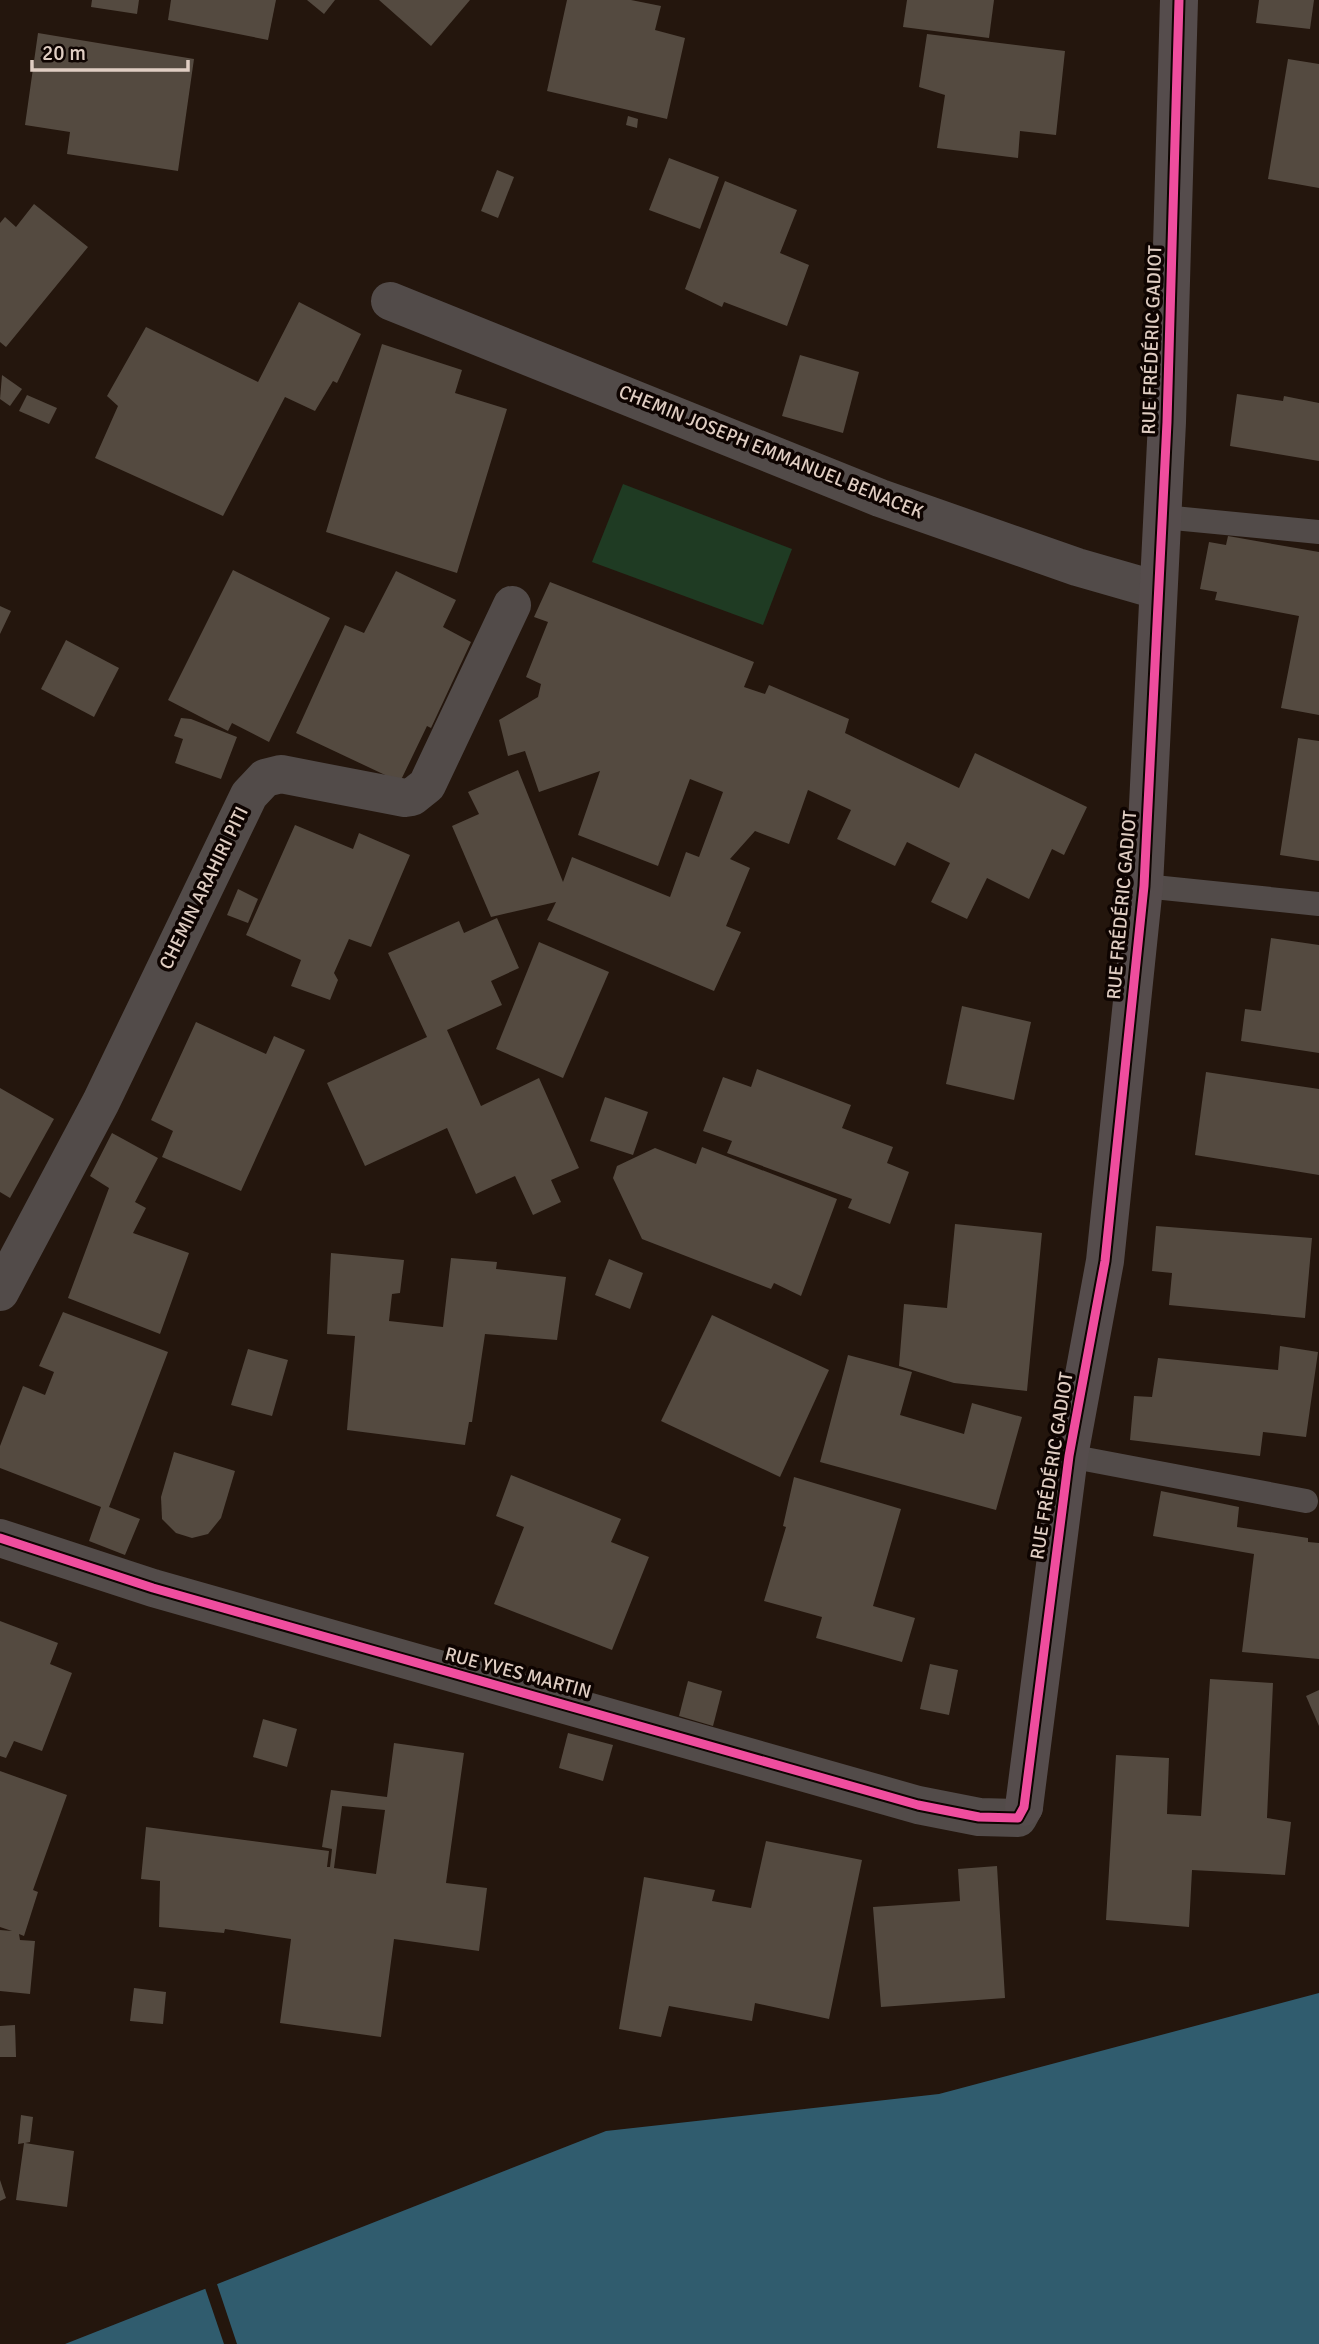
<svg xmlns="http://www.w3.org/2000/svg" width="1319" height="2344" font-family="Signika,sans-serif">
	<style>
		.green { fill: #1f3b23 }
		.water { fill: #305c6e }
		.pier { fill: #24160d }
		.building { fill: #544a40; fill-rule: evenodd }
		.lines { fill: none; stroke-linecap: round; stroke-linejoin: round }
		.lane { stroke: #524b49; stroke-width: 24 }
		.street { stroke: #524b49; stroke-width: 38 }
		.secondary { stroke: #554c4c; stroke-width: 38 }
		.cycleway-casing { stroke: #0e0401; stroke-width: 13 }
		.cycleway { stroke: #ef4d9e; stroke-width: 9 }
		.labels { text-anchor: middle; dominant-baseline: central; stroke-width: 7; stroke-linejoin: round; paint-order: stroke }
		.street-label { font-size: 19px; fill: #e0cec3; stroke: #0e0401 }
	</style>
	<rect width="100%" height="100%" fill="#24160d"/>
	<path class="green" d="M623,484l169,65 -29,76 -171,-63z"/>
	<path class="water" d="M1319,1993v351h-1254l541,-213 333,-37z"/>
	<path class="pier" d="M216,2281l21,63h-13l-20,-59z"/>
	<g class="building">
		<path d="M92,0h47l-2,14 -46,-7z"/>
		<path d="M171,0h105l-8,40 -100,-20z"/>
		<path d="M307,0h28l-11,14z"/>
		<path d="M379,0h91l-39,46z"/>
		<path d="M567,0h64l30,6 -6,24 30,8 -18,81 -120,-28z"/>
		<path d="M907,0h87l-5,38 -86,-11z"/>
		<path d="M1259,0h55l-4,29 -54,-6z"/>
		<path d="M38,33l156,26 -16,112 -111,-17 3,-22 -45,-7z"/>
		<path d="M927,34l138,17 -9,84 -36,-4 -2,27 -81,-10 8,-53 -26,-8z"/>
		<path d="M1288,59l31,5v124l-51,-9z"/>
		<path d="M628,116l10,3 -1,9 -11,-3z"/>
		<path d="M669,158l50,19 -19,52 -51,-19z"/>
		<path d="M497,170l17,7 -16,41 -17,-7z"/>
		<path d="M725,181l72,29 -17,43 29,12 -22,61 -63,-24 -2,5 -37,-18z"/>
		<path d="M34,204l54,43 -82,100 -6,-5v-119l5,-6 11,10z"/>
		<path d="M299,302l62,32 -24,49 -4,-2 -18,30 -30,-14 -62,119 -128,-58 23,-52 -11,-10 39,-69 112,55z"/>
		<path d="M382,344l80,26 -7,23 52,16 -50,164 -131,-41z"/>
		<path d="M800,355l59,17 -16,61 -61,-17z"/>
		<path d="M2,375l20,14 -12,17 -10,-7z"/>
		<path d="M1237,394l46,7 1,-5 35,7v58l-89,-15z"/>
		<path d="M27,395l30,13 -8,16 -30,-13z"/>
		<path d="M1228,536l91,16v163l-38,-7 18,-92 -84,-16 2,-8 -17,-3 9,-47 17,3z"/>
		<path d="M233,570l97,48 -61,124 -37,-19 -4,8 -60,-31z"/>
		<path d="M396,571l60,29 -13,27 28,15 -40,86 -4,-2 -27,56 -104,-49 49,-108 19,8z"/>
		<path d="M550,582l204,80 -10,25 21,7 4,-9 80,34 -4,14 114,55 16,-35 112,54 -23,48 -12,-6 -23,50 -42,-21 -20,41 -36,-17 19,-39 -43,-21 -12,24 -58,-27 14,-29 -43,-20 -19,54 -34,-13 -25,28 20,9 -24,58 15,6 -27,59 -167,-71 9,-18 -65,15 -39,-91 27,-12 -11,-22 50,-22 45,112 9,-25 98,40 16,-45 13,5 24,-65 -33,-13 -32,87 -80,-31 22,-64 -61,21 -14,-41 -17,5 -9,-36 39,-23 3,-13 -15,-7 22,-55 -14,-5z"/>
		<path d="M0,606l11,5 -11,23z"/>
		<path d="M66,640l53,28 -25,49 -53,-28z"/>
		<path d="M181,718l10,1 46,18 -16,42 -46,-16 8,-24 -9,-3z"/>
		<path d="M1298,738l21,3v120l-39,-6z"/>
		<path d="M295,825l58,24 6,-16 51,22 -39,92 -22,-8 -15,34 4,7 -8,20 -39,-14 10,-26 -55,-25z"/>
		<path d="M238,889l20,10 -10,24 -21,-8z"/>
		<path d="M497,918l22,50 -28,13 11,24 -55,25 34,76 58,-28 40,90 -28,12 10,22 -28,13 -18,-39 -39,18 -29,-66 -82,38 -38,-83 100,-46 -39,-84 71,-32 5,12z"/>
		<path d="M1271,938l48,7v108l-78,-12 4,-32 16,2z"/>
		<path d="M539,942l70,30 -46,106 -67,-29z"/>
		<path d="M962,1006l69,16 -17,78 -68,-16z"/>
		<path d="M196,1022l70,32 8,-18 31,14 -64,141 -79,-34 11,-26 -22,-11z"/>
		<path d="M757,1069l94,36 -9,23 51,19 -6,16 22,9 -19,52 -42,-16 4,-9 -125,-46 5,-12 -29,-10 20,-54 28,10z"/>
		<path d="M1206,1072l113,17v86l-124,-20z"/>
		<path d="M0,1088l54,31 -44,79 -10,-6z"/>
		<path d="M605,1097l43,15 -15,43 -43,-14z"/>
		<path d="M112,1133l46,25 -23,44 11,6 -13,25 56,20 -29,81 -92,-36 41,-110 -19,-12z"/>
		<path d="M702,1147l135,52 -36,97 -27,-13 -3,6 -129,-50 -29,-61 4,-12 38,-18 41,16z"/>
		<path d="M955,1224l87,9 -15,158 -73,-8 -55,-17 5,-62 43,4z"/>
		<path d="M1156,1226l156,12 -7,80 -136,-13 3,-32 -20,-2z"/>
		<path d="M331,1253l73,7 -4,33 -8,1 -3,27 54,6 8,-69 46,4 -1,7 70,8 -9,63 -72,-6 -13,88h-3l-4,23 -118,-15 8,-94 -28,-2z"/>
		<path d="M609,1259l34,14 -13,36 -35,-14z"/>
		<path d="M63,1312l105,40 -59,155 31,12 -15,36 -36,-14 12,-34 -101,-39v-22l23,-60 22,9 9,-23 -15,-6z"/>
		<path d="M712,1315l117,55 -49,107 -119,-56z"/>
		<path d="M1280,1346l38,6 -12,85 -43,-5 -3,24 -130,-16 4,-44 18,1 6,-39 120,12z"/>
		<path d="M248,1349l40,11 -16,56 -41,-11z"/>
		<path d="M848,1355l64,17 -12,43 64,19 8,-31 50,14 -26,93 -176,-48z"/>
		<path d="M174,1452l61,19 -14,47 -13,16 -16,4 -16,-5 -14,-14 -1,-22z"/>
		<path d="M511,1475l110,44 -10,23 38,15 -37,93 -118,-46 30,-77 -28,-11z"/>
		<path d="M794,1477l107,32 -28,97 42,12 -13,44 -86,-24 6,-21 -58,-16 22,-74 -3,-1z"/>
		<path d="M1161,1491l78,16 -2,20 71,11v4l11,1v116l-77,-7 12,-98 -101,-18z"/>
		<path d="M0,1621l58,22 -8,21 22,9 -30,78 -28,-10 -8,17 -6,-2z"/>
		<path d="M930,1664l28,6 -9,45 -29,-6z"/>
		<path d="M1210,1679l63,4 -6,135 24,4 -6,53 -93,-5 -3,57 -83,-7 10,-165 53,3 -2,56 34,2z"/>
		<path d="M688,1681l34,10 -9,35 -34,-10z"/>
		<path d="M1319,1690v36l-13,-30z"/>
		<path d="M263,1719l34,10 -10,38 -34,-10z"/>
		<path d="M568,1733l45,12 -10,36 -44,-13z"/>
		<path d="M394,1743l70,10 -18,130 41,5 -8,63 -85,-12 -13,98 -101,-14 11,-84 -66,-10 -1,4 -65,-6 1,-46 -19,-2 5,-52 183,24 -2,16h3l2,-18 -10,-2 9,-57 56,7zM342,1806l43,4 -9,64 -42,-6z"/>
		<path d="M0,1771l67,24 -34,95 5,2 -14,44 -5,-2 1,6 15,1 -5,53 -30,-3v-61l12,1 -12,-4z"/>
		<path d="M766,1841l96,19 -33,159 -74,-16 -3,18 -83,-15 -8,31 -42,-8 25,-152 71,13 -3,11 39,7z"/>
		<path d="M997,1866l8,132 -124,9 -8,-100 87,-6 -2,-32z"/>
		<path d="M134,1988l32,4 -3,32 -33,-3z"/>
		<path d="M15,2025l1,32h-16v-31z"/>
		<path d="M21,2115l12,2 -3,25 -5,1 49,8 -7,56 -51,-7 8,-57 -6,1z"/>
		<path d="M0,2180l6,18 -6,3z"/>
	</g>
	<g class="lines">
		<g class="lane">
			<path d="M1163,517l156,15"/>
			<path d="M1144,886l175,18"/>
			<path d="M1069,1456l237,45"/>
		</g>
		<g class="street">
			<path d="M390,301l490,197 197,69 80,23"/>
			<path d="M0,1292l101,-190 148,-307 16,-17 16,-4 124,24 7,-1 15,-12 85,-180"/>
			<path d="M0,1538l153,50 765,217 61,12 39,1 6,-11"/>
		</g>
		<path class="secondary" d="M1024,1807l45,-351 36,-195 39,-375 23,-464 12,-422"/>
		<g class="cycleway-casing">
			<path id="cycleway" d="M0,1538l153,50 765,217 61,12 39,1 6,-11 45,-351 36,-195 39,-375 23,-464 12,-422"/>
		</g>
		<use href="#cycleway" class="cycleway"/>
	</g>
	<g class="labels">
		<g class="street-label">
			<text transform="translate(1152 340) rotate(-88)">RUE FRÉDÉRIC GADIOT</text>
			<text transform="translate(771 452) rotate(22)">CHEMIN JOSEPH EMMANUEL BENACEK</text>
			<text transform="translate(204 888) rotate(-64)">CHEMIN ARAHIRI PITI</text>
			<text transform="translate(1122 905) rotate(-85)">RUE FRÉDÉRIC GADIOT</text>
			<text transform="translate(1052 1466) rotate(-81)">RUE FRÉDÉRIC GADIOT</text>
			<text transform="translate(518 1673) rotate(15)">RUE YVES MARTIN</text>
		</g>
	</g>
	<path d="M32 60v10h156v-10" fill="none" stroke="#e0cec3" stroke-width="3.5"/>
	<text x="42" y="60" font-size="21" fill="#e0cec3" stroke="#0e0401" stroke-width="5" paint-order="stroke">20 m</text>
</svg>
